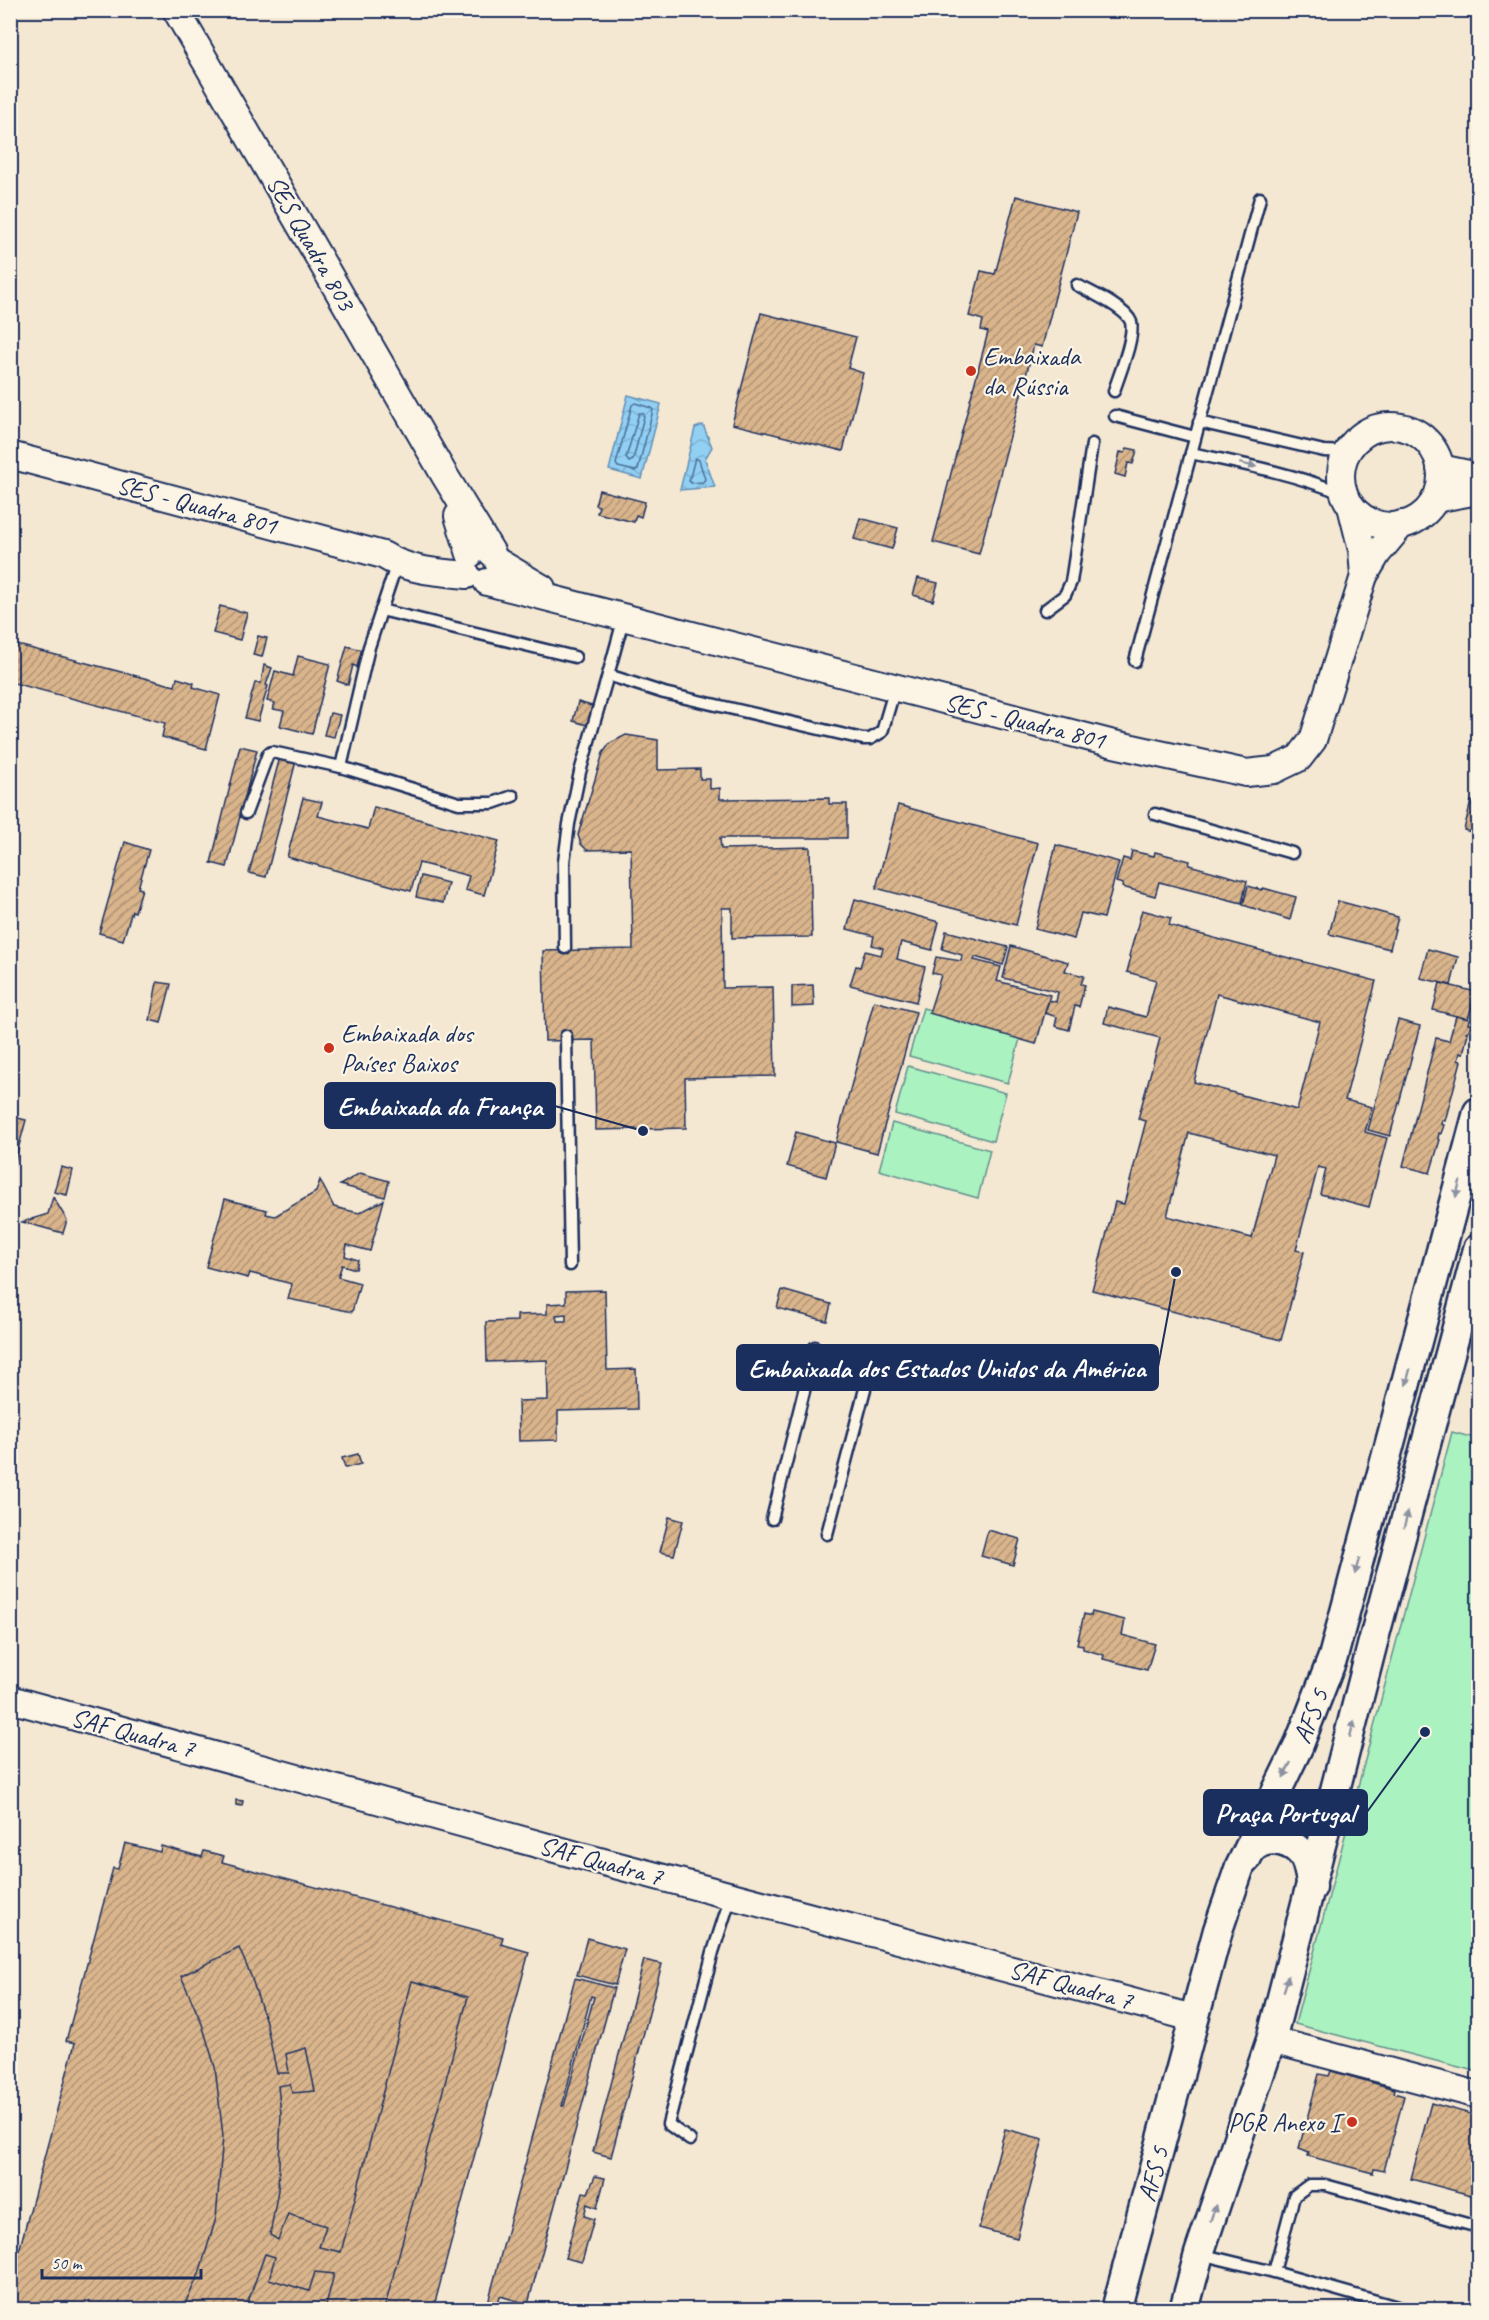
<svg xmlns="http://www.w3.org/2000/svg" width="1489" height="2320" font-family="Caveat,sans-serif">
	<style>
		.green { fill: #aaf2bf; stroke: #62908e; stroke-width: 1.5 }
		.water { fill: url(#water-waves); stroke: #6290b7; stroke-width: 1.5 }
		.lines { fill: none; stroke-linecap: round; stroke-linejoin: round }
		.shore { stroke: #4b6f9a; stroke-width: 1.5 }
		.building { fill: url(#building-hatch); stroke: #1b2f5e; stroke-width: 1.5; fill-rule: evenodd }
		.service-casing { stroke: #1b2f5e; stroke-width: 15 }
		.tertiary-casing { stroke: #1b2f5e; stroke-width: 30 }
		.secondary-casing { stroke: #1b2f5e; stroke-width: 33 }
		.service { stroke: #fcf5e5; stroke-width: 10 }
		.tertiary { stroke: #fcf5e5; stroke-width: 26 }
		.secondary { stroke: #fcf5e5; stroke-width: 28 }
		.oneway { fill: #8c92a2 }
		.poi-dot { fill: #c8321e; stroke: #fcf5e5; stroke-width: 2 }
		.labels { text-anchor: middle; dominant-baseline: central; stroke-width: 4.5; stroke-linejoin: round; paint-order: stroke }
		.street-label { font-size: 26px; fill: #1b2f5e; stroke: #fcf5e5 }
		.poi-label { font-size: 26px; fill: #1b2f5e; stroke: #fcf5e5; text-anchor: start }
		.leader { fill: none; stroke: #1b2f5e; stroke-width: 2 }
		.callout-dot { fill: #1b2f5e; stroke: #fcf5e5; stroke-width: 2 }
		.callout { fill: #1b2f5e; stroke: #1b2f5e; stroke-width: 2 }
		.callout-label { font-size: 27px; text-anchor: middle; font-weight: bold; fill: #fff }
	</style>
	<defs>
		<pattern id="water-waves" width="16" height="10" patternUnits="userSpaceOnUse" patternTransform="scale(1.5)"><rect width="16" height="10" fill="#92d0f3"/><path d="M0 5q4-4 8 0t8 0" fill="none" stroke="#7db3d3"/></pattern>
		<pattern id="building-hatch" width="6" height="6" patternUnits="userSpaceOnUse" patternTransform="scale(1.5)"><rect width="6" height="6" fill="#dab58c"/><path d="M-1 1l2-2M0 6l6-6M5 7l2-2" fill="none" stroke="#b09476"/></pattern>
	</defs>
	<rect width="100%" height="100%" fill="#f5e8d3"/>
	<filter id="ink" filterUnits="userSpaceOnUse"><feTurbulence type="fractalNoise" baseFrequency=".0167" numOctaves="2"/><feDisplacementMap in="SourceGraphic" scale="12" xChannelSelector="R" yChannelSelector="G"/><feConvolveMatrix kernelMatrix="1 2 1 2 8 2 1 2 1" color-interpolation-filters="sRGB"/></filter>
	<g filter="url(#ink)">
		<g class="green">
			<path d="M923,1008l98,27 -13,48 -99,-27z"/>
			<path d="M908,1066l98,27 -13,48 -98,-27z"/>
			<path d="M892,1123l98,27 -12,48 -99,-28z"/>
			<path d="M1452,1432l26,7v633l-183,-48z"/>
		</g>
		<g class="water">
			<path d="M628,395l33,9 -19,75 -33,-9z"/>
			<path d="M703,425l9,22 -7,12 10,28 -35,3 15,-62z"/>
		</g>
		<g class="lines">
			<g class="shore">
				<path d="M635,403l16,5 2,2 -15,59 -3,2 -17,-4 -2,-3 16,-59z"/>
				<path d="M639,413h4l1,3 -11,44 -4,2 -3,-4z"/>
				<path d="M695,458l4,2 6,19 -2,3 -12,1 -2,-2z"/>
			</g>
		</g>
		<g class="building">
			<path d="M1016,196l61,16 -35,135 -8,-2 -55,209 -46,-12 55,-210 -7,-2 2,-10 -14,-4 12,-45 14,3z"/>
			<path d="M761,313l95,24 -8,31 15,5 -20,78 -111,-27z"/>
			<path d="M1127,448l10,2 -4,14 -5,-1 -3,14 -10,-3 5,-22 5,1z"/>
			<path d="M599,490l46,12 -4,15 -5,-2 -2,7 -37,-9 2,-7 -4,-1z"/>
			<path d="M860,518l38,10 -6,21 -38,-10z"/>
			<path d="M918,578l20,5 -5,18 -20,-6z"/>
			<path d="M220,606l27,7 -7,27 -27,-7z"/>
			<path d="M258,636l9,2 -5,19 -9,-2z"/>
			<path d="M10,643l165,43 2,-8 17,5 -1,4 27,8 -14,54 -44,-12 3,-14 -155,-41z"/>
			<path d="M347,646l15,4 -5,17 -4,-2 -5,20 -11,-4z"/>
			<path d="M298,656l32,8 -18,70 -32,-8 4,-15 -11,-2 2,-6 -8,-2 8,-30 18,5z"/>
			<path d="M264,665l8,3 -6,17 2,1 -10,35 -13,-3 10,-35h6z"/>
			<path d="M578,702l14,4 -5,19 -14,-4z"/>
			<path d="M330,713l10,2 -6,22 -10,-2z"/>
			<path d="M626,735l32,5v30l42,-1v10h10v10l10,-1v11l109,-1v6h18v34h-127l1,11 89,-2 2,90 -80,1v-30h-10l1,80 50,-1 2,89 -90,2 1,50 -90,2 -2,-90 -49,1 -2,-90 90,-2 -2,-100 -44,1 -6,-6 -3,-9 25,-82 7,-10z"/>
			<path d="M240,746l17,4 -30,117 -16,-4z"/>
			<path d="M280,757l16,4 -30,116 -17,-4z"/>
			<path d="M303,798l19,4 -4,14 50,13 6,-22 125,34 -15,54 -19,-5 4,-14 -50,-13 -8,28 -124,-34z"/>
			<path d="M1471,801l7,3v30l-14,-4z"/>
			<path d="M898,805l140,38 -22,82 -140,-37z"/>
			<path d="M125,842l24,8 -11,38 4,1 -7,23 -3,-1 -9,29 -24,-7z"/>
			<path d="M1056,845l63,17 -15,56 -23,-5 -7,26 -39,-10z"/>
			<path d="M1132,851l22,5 1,-4 35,9 -1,4 58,16 -5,22 -83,-21 -4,14 -33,-9 1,-3 -7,-2 7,-24 7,2z"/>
			<path d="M421,876l27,7 -5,20 -27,-6z"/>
			<path d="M1248,886l14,4 1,-2 33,9 -6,23 -47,-15z"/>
			<path d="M855,899l84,23 -7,28 -31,-8 -4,17 28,8 -9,35 -66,-17 6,-19 4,1 5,-16 16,4 2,-7 -11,-3 2,-9 -27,-7z"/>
			<path d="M1338,901l60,16 -8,32 -61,-15z"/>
			<path d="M1142,910l29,8 -2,7 19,6 188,50 -31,119 27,7 -7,25 22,6 -18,69 -49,-13 6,-25 -8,-2 -22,83 8,2 -23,88 -189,-50 23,-88 9,2 22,-83 -8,-2 22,-81 -56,-15 4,-16 38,10 10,-37 -29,-8 4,-15 -2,-1zM1217,994l103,28 -23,88 -103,-28zM1189,1133l85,22 -22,83 -85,-22z"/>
			<path d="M946,931l62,16 -5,18 -28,-8 -1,3 27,7 -4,14 53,14 -14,49 -107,-31 12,-38 -9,-2 4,-16 25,4 1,-6 -20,-6z"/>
			<path d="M1011,946l57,16 -3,9 19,5 -3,8 4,1 -6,22 -4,-1 -6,24 -14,-4 2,-9 -12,-4 4,-13 7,2 2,-10 -55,-14z"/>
			<path d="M1428,949l30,8 -7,28 -31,-7z"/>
			<path d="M157,982l14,2 -10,39 -11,-3z"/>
			<path d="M1440,983l36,9 -8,27 -35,-9z"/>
			<path d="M813,985l1,21 -22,1v-21z"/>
			<path d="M874,1001l42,11 -39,141 -41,-11z"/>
			<path d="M1456,1016l13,3 -1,5h3l-2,6 -3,2 2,1 -5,21 -3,-1 -2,7 3,1 -16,60 -3,-1 -1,4 3,1 -3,9 -2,-1 -1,6 2,1 -10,33 -27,-7 33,-128 13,3z"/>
			<path d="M1398,1020l22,6 -30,110 -22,-6z"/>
			<path d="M10,1116l16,4 -16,59z"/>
			<path d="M796,1132l39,11 -9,34 -39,-11z"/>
			<path d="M61,1167l12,3 -6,25 -13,-3z"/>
			<path d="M360,1173l29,8 -4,16 -45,-12z"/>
			<path d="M320,1180l14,27 25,6 25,-13 -14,51 -23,-6 -2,11 13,4 -2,9 -14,-4 -4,12 22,6 -8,29 -64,-13 4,-15 -42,-11 -2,5 -42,-11 19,-68 42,11 -1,4 9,2 41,-24z"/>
			<path d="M53,1197l14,23 -4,13 -41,-11 26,-8z"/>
			<path d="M605,1290l2,80 29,-1 1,40 -79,2v29l-39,1 -1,-40 30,-1 -1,-40 -60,2 -1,-40 31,-1v-6l30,-1v-10l19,-1v-12zM566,1314v7h-9l-1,-6z"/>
			<path d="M782,1290l49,14 -4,17 -50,-13z"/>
			<path d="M358,1454l3,10 -16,4 -3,-10z"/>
			<path d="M669,1517l14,4 -9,34 -14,-3z"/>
			<path d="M988,1530l32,9 -7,26 -32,-9z"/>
			<path d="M1092,1612l33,8 -3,15 33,9 -8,26 -44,-11 1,-4 -21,-6v-4l-6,-1 7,-30 7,2z"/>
			<path d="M236,1800l7,1 -1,5 -6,-1z"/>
			<path d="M125,1843l35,9 1,-6 41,11 2,-6 20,5 -2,6 281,75 -2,7 28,8 -96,358h-423v-26l65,-241 -9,-2 47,-173 5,1z"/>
			<path d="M587,1938l38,11 -10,36 -38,-10z"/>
			<path d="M239,1948l12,28 15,46 11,51h12l-3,-19 20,-6 9,43 -23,2 -2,-9 -12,2 3,28 -3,76 -8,45 8,5 10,-26 38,12 -7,21 22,5 71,-271 56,16 -84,313h-59l9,-36 -19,-2 -6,19 -40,-12 6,-22 -10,-3 -20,56h-63l17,-36 17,-56 7,-82 -8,-69 -13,-43 -21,-48z"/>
			<path d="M644,1960l18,4 -51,193 -18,-5z"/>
			<path d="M575,1978l39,10 -86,316 -28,-8 -4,14h-10zM591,1996l3,1 -30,109h-2z"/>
			<path d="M1331,2071l64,18 -1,4 10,3 -20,75 -10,-2 -1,4 -65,-17 1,-4 -10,-4 20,-74 10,2z"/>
			<path d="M1431,2103l47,13v81l-67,-18z"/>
			<path d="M1005,2129l38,10 -26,99 -38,-10z"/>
			<path d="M595,2176l10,2 -8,30 -10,-4 -3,12 10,3 -12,43 -17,-4 18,-66 5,1z"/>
		</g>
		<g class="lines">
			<g class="service-casing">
				<g id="service">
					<path d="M1077,285c13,7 49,23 54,37 4,15 -12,53 -17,69"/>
					<path d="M1115,416l80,21"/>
					<path d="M1199,422l125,29 23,1"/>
					<path d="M1191,453c52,11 104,21 153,41"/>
					<path d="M397,563l-28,84 -28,120 118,36h34l20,-7"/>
					<path d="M381,610l194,47"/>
					<path d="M1045,610l20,-15 6,-13 21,-138"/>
					<path d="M624,617l-16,58 56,18 199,46h7l12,-7 13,-44"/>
					<path d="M1135,661l125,-463"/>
					<path d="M246,813l22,-59 4,-2 69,15"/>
					<path d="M1155,814l137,39"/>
					<path d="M565,948l-1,-86 5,-38 11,-52 28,-97"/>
					<path d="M566,1036l4,229"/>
					<path d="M772,1519l43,-172"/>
					<path d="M827,1534l45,-172"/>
					<path d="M690,2140l-22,-16 45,-172 18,-56"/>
					<path d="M1200,2254l74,18 134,38"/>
					<path d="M1274,2272l20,-76 15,-11h16l153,42"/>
				</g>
			</g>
			<g class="tertiary-casing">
				<g id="tertiary">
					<path d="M176,10l269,466 47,77"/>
					<circle cx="1391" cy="476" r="50"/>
					<path d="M10,455l373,100c25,16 55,17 84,20"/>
					<path d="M1440,468l38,8"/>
					<path d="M1435,499l43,-8"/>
					<path d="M1351,506l11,44 2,26"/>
					<path d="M458,516l12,38"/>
					<path d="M498,562l44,26"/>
					<path d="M487,582l627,162 132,29 28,-3 25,-12 14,-18 51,-164 13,-22 25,-30"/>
					<path d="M10,1699l567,156 616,163"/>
					<path d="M1271,2040l207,55"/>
				</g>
			</g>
			<g class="secondary-casing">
				<g id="secondary">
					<path d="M1246,1859c2,-4 5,-10 8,-12 15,-13 42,-6 51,12 4,8 5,19 7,28"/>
					<path id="s1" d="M1116,2310l102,-380 21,-61 59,-122 35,-90 145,-545"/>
					<path d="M1184,2310l15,-56 72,-214 102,-398 105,-393"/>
				</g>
			</g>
			<use href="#service" class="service"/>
			<use href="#tertiary" class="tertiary"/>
			<use href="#secondary" class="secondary"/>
		</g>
		<defs><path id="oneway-solid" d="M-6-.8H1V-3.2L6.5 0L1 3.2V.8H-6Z" transform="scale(1.5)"/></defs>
		<g class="oneway">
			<use href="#oneway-solid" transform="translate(1248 465) rotate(12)"/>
			<use href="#oneway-solid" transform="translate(1458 1189) rotate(105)"/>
			<use href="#oneway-solid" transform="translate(1408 1377) rotate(105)"/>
			<use href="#oneway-solid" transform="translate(1406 1520) rotate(-75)"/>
			<use href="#oneway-solid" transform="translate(1357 1566) rotate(105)"/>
			<use href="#oneway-solid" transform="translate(1352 1729) rotate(-76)"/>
			<use href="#oneway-solid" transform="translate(1287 1770) rotate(116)"/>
			<use href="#oneway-solid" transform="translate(1286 1984) rotate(-75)"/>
			<use href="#oneway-solid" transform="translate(1213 2213) rotate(-72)"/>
		</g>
	</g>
	<g class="poi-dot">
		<circle cx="971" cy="371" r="6"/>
		<circle cx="329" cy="1048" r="6"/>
		<circle cx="1352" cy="2122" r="6"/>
	</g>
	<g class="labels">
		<g class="street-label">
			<text transform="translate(311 243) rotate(60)">SES Quadra 803</text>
			<text transform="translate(197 505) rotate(15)">SES - Quadra 801</text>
			<text transform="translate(1025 721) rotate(14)">SES - Quadra 801</text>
			<text stroke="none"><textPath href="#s1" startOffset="627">AFS 5</textPath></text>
			<text transform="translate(133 1733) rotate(15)">SAF Quadra 7</text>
			<text transform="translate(601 1861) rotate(15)">SAF Quadra 7</text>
			<text transform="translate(1071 1985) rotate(15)">SAF Quadra 7</text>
			<text stroke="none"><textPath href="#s1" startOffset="141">AFS 5</textPath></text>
		</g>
		<g class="poi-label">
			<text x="983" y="356">Embaixada<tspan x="983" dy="30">da Rússia</tspan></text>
			<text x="341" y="1033">Embaixada dos<tspan x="341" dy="30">Países Baixos</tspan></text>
			<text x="1340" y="2122" text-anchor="end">PGR Anexo I</text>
		</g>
	</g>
	<path class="leader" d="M643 1131L555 1106M1176 1272L1158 1367M1425 1732L1367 1812"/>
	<g class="callout-dot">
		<circle cx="643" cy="1131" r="6"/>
		<circle cx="1176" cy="1272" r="6"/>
		<circle cx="1425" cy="1732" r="6"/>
	</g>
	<g class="callout">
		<rect x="325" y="1083" width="230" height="45" rx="6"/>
		<rect x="737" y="1345" width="421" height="45" rx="6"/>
		<rect x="1204" y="1790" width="163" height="45" rx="6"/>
	</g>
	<g class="callout-label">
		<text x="440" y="1115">Embaixada da França</text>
		<text x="947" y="1377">Embaixada dos Estados Unidos da América</text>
		<text x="1285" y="1822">Praça Portugal</text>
	</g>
	<rect width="1489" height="2320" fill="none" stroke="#fcf5e5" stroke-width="36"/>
	<rect x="18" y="18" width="1453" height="2284" fill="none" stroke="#1b2f5e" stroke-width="2" filter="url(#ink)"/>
	<path d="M42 2269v9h159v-9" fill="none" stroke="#1b2f5e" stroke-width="3"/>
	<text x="51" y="2269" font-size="18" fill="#1b2f5e" stroke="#fcf5e5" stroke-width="4.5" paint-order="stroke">50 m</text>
</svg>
